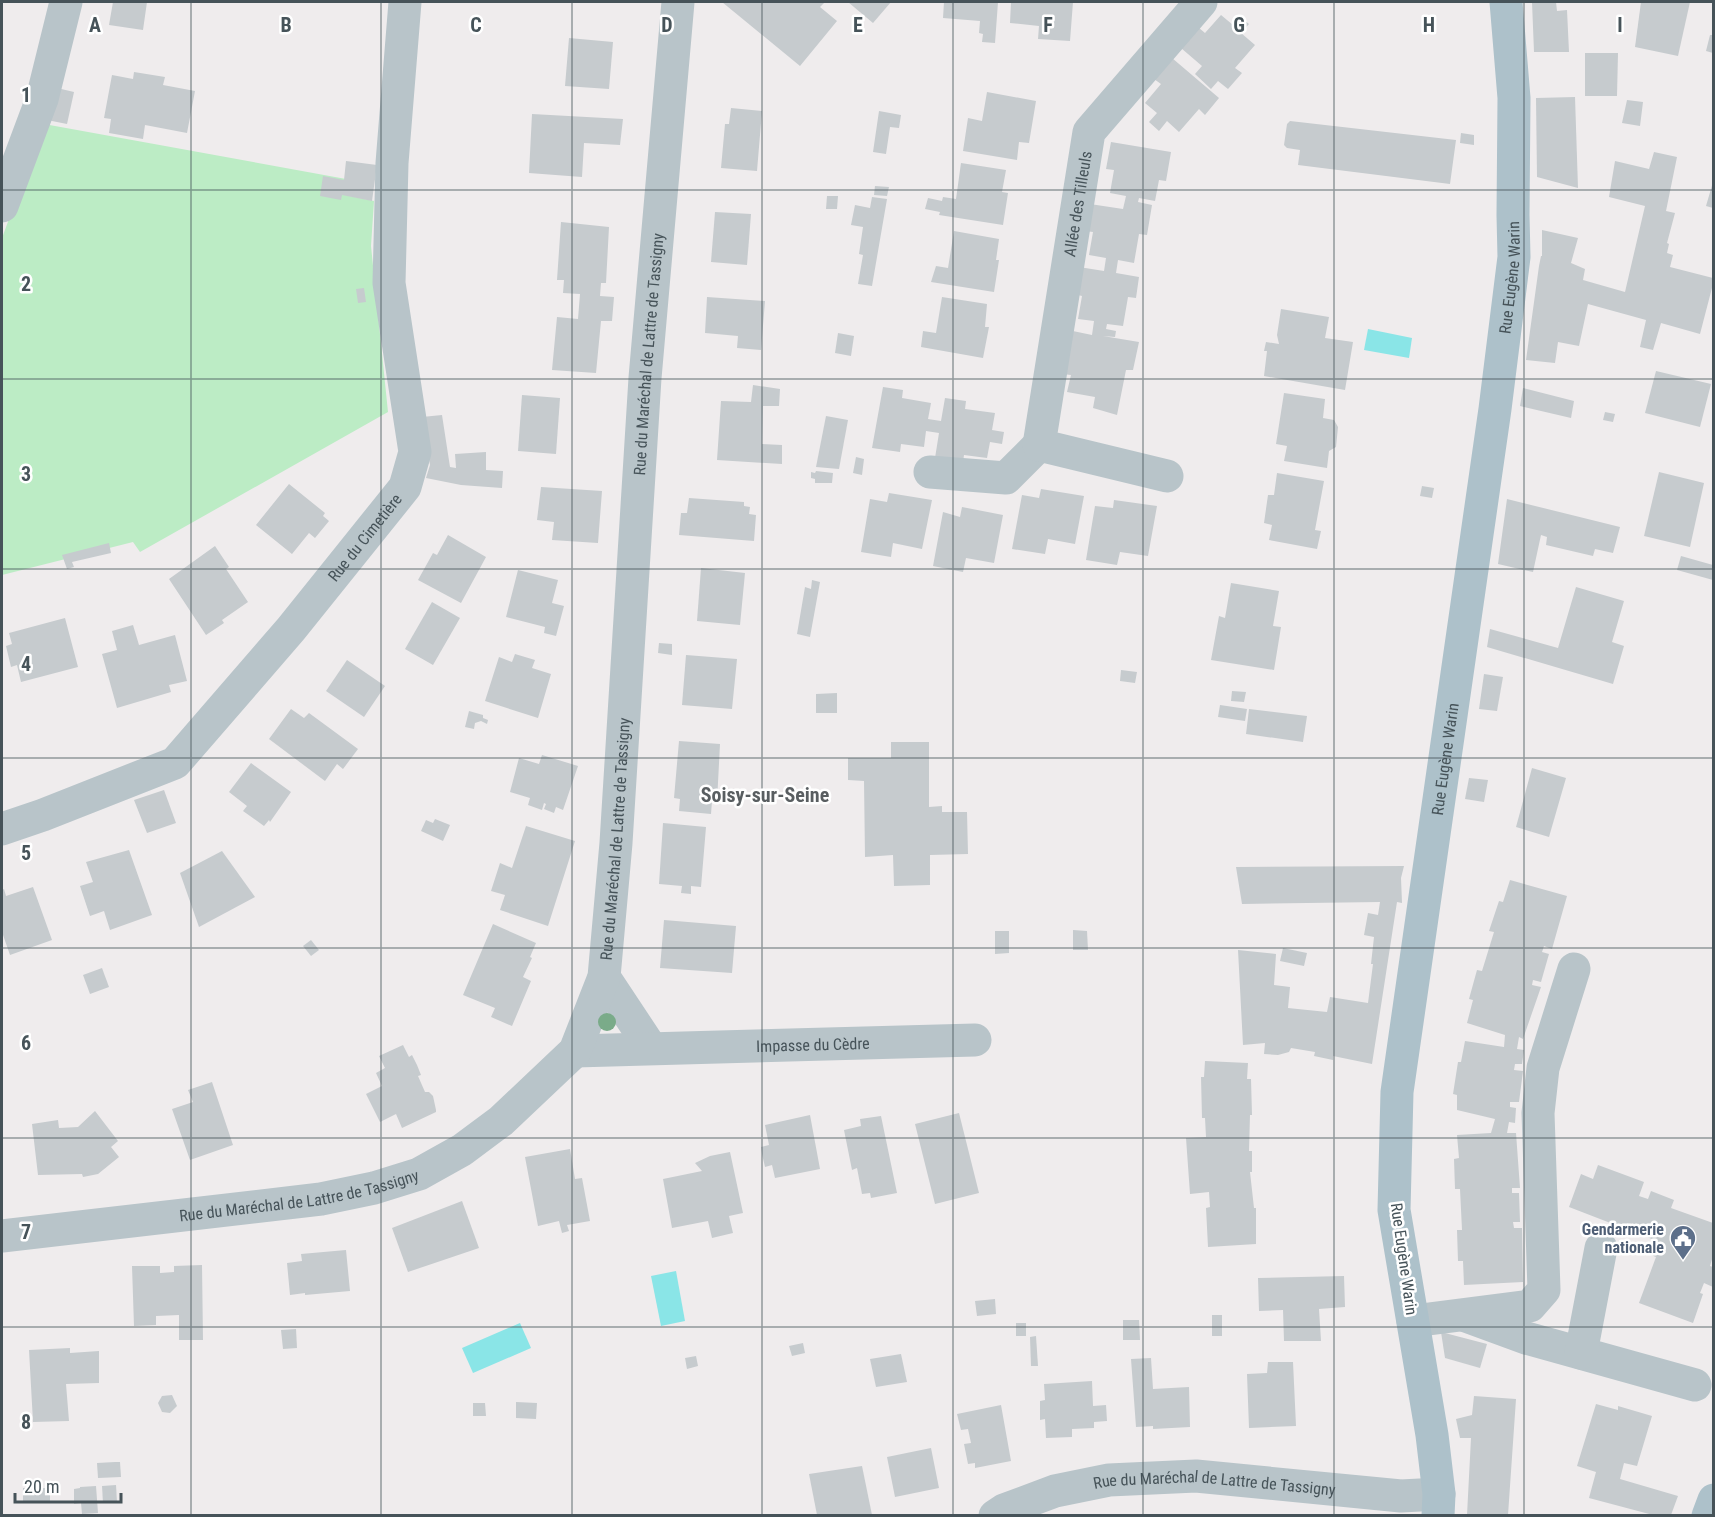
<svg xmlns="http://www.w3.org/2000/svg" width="1715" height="1517" font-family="'Roboto Condensed',sans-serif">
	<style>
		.green { fill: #bcecc5 }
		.water { fill: #8ae5e7 }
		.building { fill: #c6cbce }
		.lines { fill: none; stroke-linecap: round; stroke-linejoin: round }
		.minor { stroke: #b8c4c9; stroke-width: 33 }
		.major { stroke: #adc1ca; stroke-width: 33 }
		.tree { fill: #7aab89 }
		.grid { fill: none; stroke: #465359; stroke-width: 1.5; stroke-opacity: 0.55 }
		.labels { text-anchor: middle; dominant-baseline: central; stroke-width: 5; stroke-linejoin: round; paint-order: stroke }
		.street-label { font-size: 16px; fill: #465359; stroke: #fff }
		.service-label { font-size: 16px; font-weight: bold; fill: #4e5e75; stroke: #fff; text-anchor: end }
		.quarter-label { font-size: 20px; font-weight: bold; fill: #595e61; stroke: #fff }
		.grid-label { font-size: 20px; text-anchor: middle; font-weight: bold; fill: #465359; stroke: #fff; stroke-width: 5; stroke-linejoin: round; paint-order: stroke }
	</style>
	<rect width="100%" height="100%" fill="#efeced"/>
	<path class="green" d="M44,124l302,55 -1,16 29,6 -3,45 17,166 -248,140 -7,-10 -131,33v-337z"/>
	<g class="water">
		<path d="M1368,329l44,9 -3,20 -45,-8z"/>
		<path d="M676,1271l9,50 -24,5 -10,-50z"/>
		<path d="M520,1323l11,25 -58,25 -11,-25z"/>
	</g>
	<g class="building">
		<path d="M113,2h34l-4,28 -34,-5z"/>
		<path d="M722,2h103l-5,5 17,14 -37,45z"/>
		<path d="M848,2h43l-18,21z"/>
		<path d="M944,2h54l-3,41 -13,-1 1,-8 -4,-1 1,-12 -37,-3z"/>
		<path d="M1011,2h62l-3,39 -32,-2 1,-13 -29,-3z"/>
		<path d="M1532,2h24l1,9 10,-1 2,42h-35z"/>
		<path d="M1641,2h49l-12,54 -43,-9z"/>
		<path d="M1221,15l12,10 7,-8 9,7 -8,9 14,12 -20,23 7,5 -14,16 -10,-8 -7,8 -16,-15 7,-8 -21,-18 18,-20 6,5z"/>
		<path d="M1710,35h3v18l-7,-2z"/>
		<path d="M569,38l44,4 -4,47 -44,-3z"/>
		<path d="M1585,53h33l-1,43h-32z"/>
		<path d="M1172,58l47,40 -14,17 -6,-6 -20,23 -12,-11 -8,10 -10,-9 8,-9 -12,-10 16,-19 -7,-5z"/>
		<path d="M134,72l31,5 -2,8 32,6 -8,42 -42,-8 -2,14 -34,-6 2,-14 -7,-1 8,-43 21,4z"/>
		<path d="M57,88l17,4 -7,32 -20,-4z"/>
		<path d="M987,92l49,9 -7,42 -10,-1 -2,18 -54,-9 5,-33 14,3z"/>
		<path d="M1575,97l3,91 -41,-11 -1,-79z"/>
		<path d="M1627,100l16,2 -3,24 -18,-3z"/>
		<path d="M731,108l31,3 -5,60 -36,-3 4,-44h4z"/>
		<path d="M879,111l22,4 -2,13 -9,-1 -4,27 -13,-2z"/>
		<path d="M532,114l91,5 -3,26 -36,-2 -2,34 -53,-4z"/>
		<path d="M1290,121l166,19 -6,44 -152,-19 2,-15 -13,-2 -3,-3 3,-21z"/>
		<path d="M1461,133l13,2v10l-14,-2z"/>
		<path d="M1111,142l60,10 -5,29 -7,-1 -4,21 -16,-3 -1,4 14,3 -5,30 -8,-1 -5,29 -16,-3 -2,13 23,4 -3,21 -8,-1 -5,29 -16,-2 -1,5 10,2 -1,6 -12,-1 36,6 -6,28h-7l-9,45 -24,-7 2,-11 -28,-5 4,-17 -9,-1 6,-44 24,5 2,-14 -16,-2 4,-23 -8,-2 5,-27 25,4 2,-13 -17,-3 4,-23 -8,-1 5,-27 33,5 3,-13 -16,-3 4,-23 -8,-1z"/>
		<path d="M1654,152l23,5 -11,54 9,2 -8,30 2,1 -2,9 6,2 -3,12 43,11v6l-13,50 -39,-11 -8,27 -13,-3 6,-27 -58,-16 -9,42 -21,-4 -3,21 -29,-3 13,-94 2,-10h1v-26l36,8 -7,25 14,6 -2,11 42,12 20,-86 -36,-9 6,-36 34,8z"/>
		<path d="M346,161l31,4 -5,36 -30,-6 -1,5 -21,-4 3,-20 21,4z"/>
		<path d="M961,163l45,7 -4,22 6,1 -5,32 -64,-10 1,-3 -15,-3 3,-11 14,3 1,-4 13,2z"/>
		<path d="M1713,182v26l-7,-2z"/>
		<path d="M875,186l14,1 -2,9 -13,-1z"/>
		<path d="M827,196h11l-1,13h-11z"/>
		<path d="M872,197l15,2 -15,87 -14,-2 5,-29 -4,-1 4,-27 -12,-2 4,-20 15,3z"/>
		<path d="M715,212l36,2 -4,51 -36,-3z"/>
		<path d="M561,222l48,5 -3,56h-5l-1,13 14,1 -2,24h-11l-5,52 -44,-3 5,-53 21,2 2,-25 -17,-1 1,-13h-7z"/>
		<path d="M954,231l45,8 -3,21h3l-5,32 -63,-10 5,-16 12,2z"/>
		<path d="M364,288l2,14 -8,1 -2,-14z"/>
		<path d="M707,297l58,4 -4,49 -24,-2 1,-12 -33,-3z"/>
		<path d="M942,297l45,7 -2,23h4l-6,31 -62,-11 2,-16 13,2z"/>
		<path d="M1281,309l48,8 -4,21 28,4 -8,48 -81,-14 3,-25h-3l2,-9 13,2 -2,-9z"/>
		<path d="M838,333l16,3 -3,20 -16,-3z"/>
		<path d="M1656,371l55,13 -11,43 -55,-14z"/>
		<path d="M753,385l27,4 -1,17h-16l-1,38 20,1v19l-65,-4 4,-59 30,1z"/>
		<path d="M883,387l20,3 -1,8 29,5 -3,16 13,2 4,-23 21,3 -1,8 30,4 -3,17 12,2 -2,12 -12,-2 -3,16 -23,-3 -1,7 -28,-4 4,-25 -13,-2 -2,16 -23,-3 -1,8 -28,-4z"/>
		<path d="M1523,388l51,13 -3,17 -51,-12z"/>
		<path d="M1284,393l41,6 -2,19 11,2 4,7 -2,20 -7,4 -2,17 -43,-7 3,-15 -11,-2z"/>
		<path d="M522,395l38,3 -4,56 -38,-3z"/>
		<path d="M1605,412l10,2 -2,8 -10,-2z"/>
		<path d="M442,415l8,52 6,1 -1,-14 31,-2v18l17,1 -1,17 -41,-3 -35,-7 4,-13 -8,-48z"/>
		<path d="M826,416l22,4 -9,49 -23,-2z"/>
		<path d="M856,457l8,2 -2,16 -9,-2z"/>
		<path d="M816,471l17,2 -1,10h-17v-4l-4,-1v-6l4,1z"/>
		<path d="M1659,472l45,11 -14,64 -46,-11z"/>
		<path d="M1277,473l47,8 -9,49 6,1 -4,18 -48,-9 3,-15 -8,-2 4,-28h6z"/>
		<path d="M289,484l36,29 -2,3 6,5 -14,17 -6,-5 -17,21 -36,-29z"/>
		<path d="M1422,486l12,2 -2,10 -12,-2z"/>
		<path d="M541,487l61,4 -4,52 -46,-3 2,-18 -17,-2z"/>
		<path d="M1041,489l43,7 -9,48 -27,-5 -3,15 -33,-5 10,-54 17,3z"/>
		<path d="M889,493l43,7 -10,49 -29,-6 -2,14 -30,-5 9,-53 17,3z"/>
		<path d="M689,498l55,4v4l6,1 -1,7 7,1 -2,26 -75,-6 2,-22h6z"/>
		<path d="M1507,499l113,28 -7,26 -18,-4 -2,7 -47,-11 1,-8 -6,-2 -8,37 -35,-8z"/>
		<path d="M1114,500l43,6 -9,50 -28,-4 -3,13 -31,-5 9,-54 18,2z"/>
		<path d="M962,507l41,8 -9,48 -28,-5 -3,14 -30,-6 10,-54 17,5z"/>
		<path d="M448,535l38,22 -25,46 -43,-23 15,-27 4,2z"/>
		<path d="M109,543l2,10 -39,9 2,5 -7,2 -5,-14z"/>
		<path d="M215,546l14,21 -3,2 22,33 -26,18 2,3 -18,12 -37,-56z"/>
		<path d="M1681,556l32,9v15l-36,-10z"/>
		<path d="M701,568l44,5 -5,52 -43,-4z"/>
		<path d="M518,570l40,10 -6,23 12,3 -8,30 -12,-3 1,-6 -39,-10z"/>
		<path d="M812,580l8,2 -10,55 -13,-3 8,-47 6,2z"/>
		<path d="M1231,583l48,8 -6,35 8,1 -7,43 -63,-10 8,-44 6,2z"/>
		<path d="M1576,587l48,14 -12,41 12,4 -11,38 -126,-37 3,-18 68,19z"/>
		<path d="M432,602l28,16 -27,47 -28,-16z"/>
		<path d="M65,618l13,49 -57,15 -4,-17 -6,2 -5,-21 6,-2 -3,-11z"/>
		<path d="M133,625l6,20 36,-10 12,46 -18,4 2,7 -54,16 -15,-54 15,-4 -5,-19z"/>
		<path d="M659,643l13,1v11l-14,-2z"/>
		<path d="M515,654l20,6 -3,8 19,6 -13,44 -53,-17 14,-44 13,5z"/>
		<path d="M686,655l51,4 -5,50 -50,-4z"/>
		<path d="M347,660l38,26 -21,31 -38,-26z"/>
		<path d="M1121,670l16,2 -2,11 -15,-2z"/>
		<path d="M1484,674l19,3 -6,34 -18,-2z"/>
		<path d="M1232,691l14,1 -2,10 -13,-1z"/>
		<path d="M837,693v20h-21v-19z"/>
		<path d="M1220,705l27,4 -2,12 -27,-4z"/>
		<path d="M291,709l13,9 5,-5 49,36 -15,20 -6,-5 -12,17 -56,-42z"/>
		<path d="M1249,709l58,7 -4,26 -57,-8z"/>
		<path d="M469,711l14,4v3l5,2 -1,4 -6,-3 -6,2 -1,6 -9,-2z"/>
		<path d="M679,741l41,3 -3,58 -5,-1 -1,13 -32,-3 1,-12 -6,-1z"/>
		<path d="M891,742h38v65l13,-1v6h25l1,42 -38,1v30l-36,1 -1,-31 -28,2 -1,-76 -16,-1v-22h43z"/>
		<path d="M542,755l36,11 -15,44 -7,-3 -2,6 -10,-4 2,-5 -2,-1 -2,7 -14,-5 2,-7 -20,-6 9,-34 20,6z"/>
		<path d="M251,763l40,29 -21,30 -1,-2 -5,6 -21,-15 4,-5 -18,-14z"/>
		<path d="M1532,768l34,10 -17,59 -33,-10z"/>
		<path d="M1469,778l19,2 -4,22 -19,-3z"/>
		<path d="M164,790l12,33 -29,10 -13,-33z"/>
		<path d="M435,819l15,6 -7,16 -22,-10 5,-11 7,3z"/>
		<path d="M663,823l43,4 -5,60 -10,-1v8l-10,-1 1,-7 -23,-2z"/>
		<path d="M526,826l49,15 -27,85 -48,-16 5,-15 -14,-4 9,-28 12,5z"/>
		<path d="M129,850l23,65 -42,15 -6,-19 -14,5 -10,-30 13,-4 -7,-20z"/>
		<path d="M222,851l33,46 -56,30 -19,-54z"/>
		<path d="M1404,866l-3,12 1,25 -5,-1 -25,162 -39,-8v4l-19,-4 1,-4 -24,-4 -2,4 -11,3 -14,-1 1,-11 -22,2 -5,-95 38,4 -2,31 16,2 -2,21 39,4 3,-15 38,6 5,-39h-2l3,-27 -10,-2 4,-22 10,2 2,-13 -138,2 -6,-37z"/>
		<path d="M1510,880l57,16 -15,53 -8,-3 -2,6 7,2 -8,28 -8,-2 -1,5 9,2 -18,52 -4,-2 -2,12 7,1 -2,14h-7l-1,6 9,1 -4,31h-9v5l6,1 -1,15 -6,-1 -2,11h9l4,55h-8v5h7l1,29h-7l1,6h8l1,54 -59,3 -1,-24h-5l-1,-31h5l-2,-41h-5l-1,-30 5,-1 -2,-23 34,-2 4,-14 -38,-9v-15l-4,-1 5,-32h3l4,-21 39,6 1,-12 -38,-12 6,-23 -4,-1 8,-29 5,1 12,-39 -5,-1 10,-30 4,1z"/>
		<path d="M33,887l19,53 -42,15 -8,-23v-42l2,-1 2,7z"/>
		<path d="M664,920l72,6 -4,47 -72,-5z"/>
		<path d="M493,924l43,19 -6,14 2,1 -9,19 8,4 -19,45 -21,-9 4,-9 -32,-13z"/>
		<path d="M1073,930l14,1 1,19h-15z"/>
		<path d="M995,931h14v22l-14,1z"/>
		<path d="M311,940l8,10 -8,6 -8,-10z"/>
		<path d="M1283,948l24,5 -3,13 -24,-5z"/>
		<path d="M102,968l7,19 -19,7 -7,-19z"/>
		<path d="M403,1045l6,12 3,-2 5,10 4,10 -3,1 7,16h4l4,4 3,14v2l-34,16 -6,-14 -16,8 -14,-28 16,-8 -6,-13 9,-5 -6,-12z"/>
		<path d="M1205,1061l43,2 -1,16h4l1,36h-2l-1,36h3v21h-2l4,36h2v36l-48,3 -2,-39 4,-1 -1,-15 -19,2 -4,-56 20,-1 -1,-19h-3l-1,-41h3z"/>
		<path d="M212,1082l21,63 -43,15 -18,-51 21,-7 -5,-12z"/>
		<path d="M95,1111l23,30 -7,6 8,10 -21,17 -15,3 -1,-3 -44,1 -6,-51 26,-4 1,8 19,-1z"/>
		<path d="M959,1113l20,80 -44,11 -20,-80z"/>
		<path d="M810,1115l10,54 -45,9 -3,-13 -7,2 -3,-13 -1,-7 8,-2 -4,-20z"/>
		<path d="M881,1116l16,77 -26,5 -1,-5 -8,1 -5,-26 -5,2 -8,-40 17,-4 -1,-7z"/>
		<path d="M570,1149l5,30 7,-1 8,43 -23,4 2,6 -7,2 -3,-12 -21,5 -13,-69z"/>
		<path d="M730,1152l13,61 -14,3 4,17 -21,5 -4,-17 -36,7 -9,-49 39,-8 -7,-8 15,-7z"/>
		<path d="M1598,1165l46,17 -5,14 9,3 3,-8 23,9 -3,8 42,15v33l-3,10 3,1v20l-9,-4 -4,10 3,1 -10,29 -54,-20 17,-46 -5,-2 6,-14 -88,-34 12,-33 12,5z"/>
		<path d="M462,1201l17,47 -71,24 -16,-44z"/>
		<path d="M346,1250l4,41 -45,4v-2l-15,2 -3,-32 15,-2 -1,-7z"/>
		<path d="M202,1265l1,75h-24v-25l-23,1v9l-22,1 -2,-60h28v7l14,-1v-6z"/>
		<path d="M1344,1276l1,31 -26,2 2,32h-37l-1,-31 -24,1 -1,-33z"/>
		<path d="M995,1299l1,15 -19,2 -2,-15z"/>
		<rect x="1212" y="1315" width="10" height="21"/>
		<path d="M1123,1320h16l1,20h-17z"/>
		<rect x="1016" y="1323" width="10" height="13"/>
		<path d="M296,1329l1,19 -14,1 -2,-19z"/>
		<path d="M1441,1332l46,12 -7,24 -35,-10z"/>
		<path d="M1036,1336l2,30h-7l-1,-29z"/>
		<path d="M803,1343l2,10 -13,3 -3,-10z"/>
		<path d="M70,1348v5l29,-2v32l-33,1 3,37 -36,1 -4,-72z"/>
		<path d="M901,1354l6,28 -31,5 -6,-28z"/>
		<path d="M696,1356l2,10 -11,3 -2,-11z"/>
		<path d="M1151,1358l2,31 36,-2 1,40 -37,2v-3l-17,1 -5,-68z"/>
		<path d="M1268,1362h25l3,64 -47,2 -2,-54 20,-1z"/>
		<path d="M1092,1381l1,25 13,-1 1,16 -13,1v6l-22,1v8l-26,1 -1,-19 -5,1v-19l5,-1 -1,-16z"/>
		<path d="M172,1395l5,11 -7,7 -8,-1 -4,-9 4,-7z"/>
		<path d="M1474,1396l42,3 -8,116h-41l4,-77h-11l-4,-19 16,-4z"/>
		<path d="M516,1402l21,1 -1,16 -20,-1z"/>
		<path d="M473,1403h12l1,13h-13z"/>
		<path d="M1596,1404l22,6v-4l34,10 -15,50 -13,-3 -4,16 58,17 -7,19h-18l-64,-17 7,-26 -19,-6z"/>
		<path d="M1001,1405l10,56 -36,7v-5l-7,1 -4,-20 7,-1 -3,-14 -7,1 -4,-16z"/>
		<path d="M931,1448l8,40 -44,9 -8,-40z"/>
		<path d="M115,1462h5l1,15 -23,1 -1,-15z"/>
		<path d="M862,1466l10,49h-55l-8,-41z"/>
		<path d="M116,1485l1,17 -14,1 -1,-17z"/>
		<path d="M96,1486l2,27 -16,1 -1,-11 -7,1v-15l6,-1v-1z"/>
		<rect x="23" y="1488" width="27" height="15"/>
	</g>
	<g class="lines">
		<g class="minor">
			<path d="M2,206l40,-107 24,-97"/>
			<path d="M930,472l76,6 33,-33"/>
			<path id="s1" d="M1167,476l-128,-31 50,-313 112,-130"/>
			<path id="s2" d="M2,829l41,-14 132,-52 116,-134 114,-142 10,-35 -26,-169 3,-120 13,-161"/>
			<path d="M604,977l47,71"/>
			<path id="s3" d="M575,1051l400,-11"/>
			<path id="s4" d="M2,1236l319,-37 53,-11 45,-14 43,-24 39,-29 74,-70 29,-74 12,-134 29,-465 33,-376"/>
			<path d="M1466,1316l60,22 169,47"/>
			<path d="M1413,1321l117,-15 14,-16 -6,-177 5,-45 31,-99"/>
			<path d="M1581,1353l20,-105"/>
			<path id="s5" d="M995,1516l9,-6 51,-19 54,-11 87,-4 205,20 38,-2"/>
		</g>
		<g class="major">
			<path id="s6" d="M1438,1516l1,-22 -7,-59 -38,-225 3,-118 98,-683 19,-152 -1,-42 1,-117 -8,-96"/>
			<path d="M1708,1516l6,-16"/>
		</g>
	</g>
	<circle class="tree" cx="607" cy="1022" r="9"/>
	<path class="grid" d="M191,2v1514M381,2v1514M572,2v1514M762,2v1514M953,2v1514M1143,2v1514M1334,2v1514M1524,2v1514M2,190h1712M2,379h1712M2,569h1712M2,758h1712M2,948h1712M2,1138h1712M2,1327h1712"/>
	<defs>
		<g id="civic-pin" transform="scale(1.35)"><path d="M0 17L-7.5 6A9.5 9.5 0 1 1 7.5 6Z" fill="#5c6f8a" stroke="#fff"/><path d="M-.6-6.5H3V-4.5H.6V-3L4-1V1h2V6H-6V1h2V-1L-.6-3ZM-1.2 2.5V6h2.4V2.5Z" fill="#fff"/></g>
	</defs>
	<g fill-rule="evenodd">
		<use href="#civic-pin" x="1683" y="1238"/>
	</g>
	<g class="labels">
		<g class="street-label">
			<text stroke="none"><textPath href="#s1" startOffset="376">Allée des Tilleuls</textPath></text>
			<text stroke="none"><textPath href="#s6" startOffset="1250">Rue Eugène Warin</textPath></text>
			<text stroke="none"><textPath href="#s4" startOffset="1326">Rue du Maréchal de Lattre de Tassigny</textPath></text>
			<text stroke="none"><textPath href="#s2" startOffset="480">Rue du Cimetière</textPath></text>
			<text stroke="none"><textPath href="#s6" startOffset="764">Rue Eugène Warin</textPath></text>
			<text stroke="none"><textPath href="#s4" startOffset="840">Rue du Maréchal de Lattre de Tassigny</textPath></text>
			<text stroke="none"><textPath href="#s3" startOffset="238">Impasse du Cèdre</textPath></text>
			<text stroke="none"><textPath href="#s4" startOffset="300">Rue du Maréchal de Lattre de Tassigny</textPath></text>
			<text transform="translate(1404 1259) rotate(82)">Rue Eugène Warin</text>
			<text stroke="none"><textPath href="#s5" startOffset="226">Rue du Maréchal de Lattre de Tassigny</textPath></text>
		</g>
		<g class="service-label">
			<text x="1664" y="1229">Gendarmerie<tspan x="1664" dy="18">nationale</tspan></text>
		</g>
		<g class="quarter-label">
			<text x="765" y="795">Soisy-sur-Seine</text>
		</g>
	</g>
	<g class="grid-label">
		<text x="95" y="32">A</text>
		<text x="286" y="32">B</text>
		<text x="476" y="32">C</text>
		<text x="667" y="32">D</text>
		<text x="858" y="32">E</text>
		<text x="1048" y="32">F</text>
		<text x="1239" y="32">G</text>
		<text x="1429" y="32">H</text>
		<text x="1620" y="32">I</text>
		<text x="26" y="102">1</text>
		<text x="26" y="291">2</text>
		<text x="26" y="481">3</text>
		<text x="26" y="671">4</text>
		<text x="26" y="860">5</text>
		<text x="26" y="1050">6</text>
		<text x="26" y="1239">7</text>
		<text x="26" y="1429">8</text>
	</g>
	<rect width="1715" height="1517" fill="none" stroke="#465359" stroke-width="6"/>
	<path d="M15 1493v9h106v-9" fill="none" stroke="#465359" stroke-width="3"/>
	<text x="24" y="1493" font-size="18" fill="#465359" stroke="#ffffff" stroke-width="4.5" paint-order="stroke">20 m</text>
</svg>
